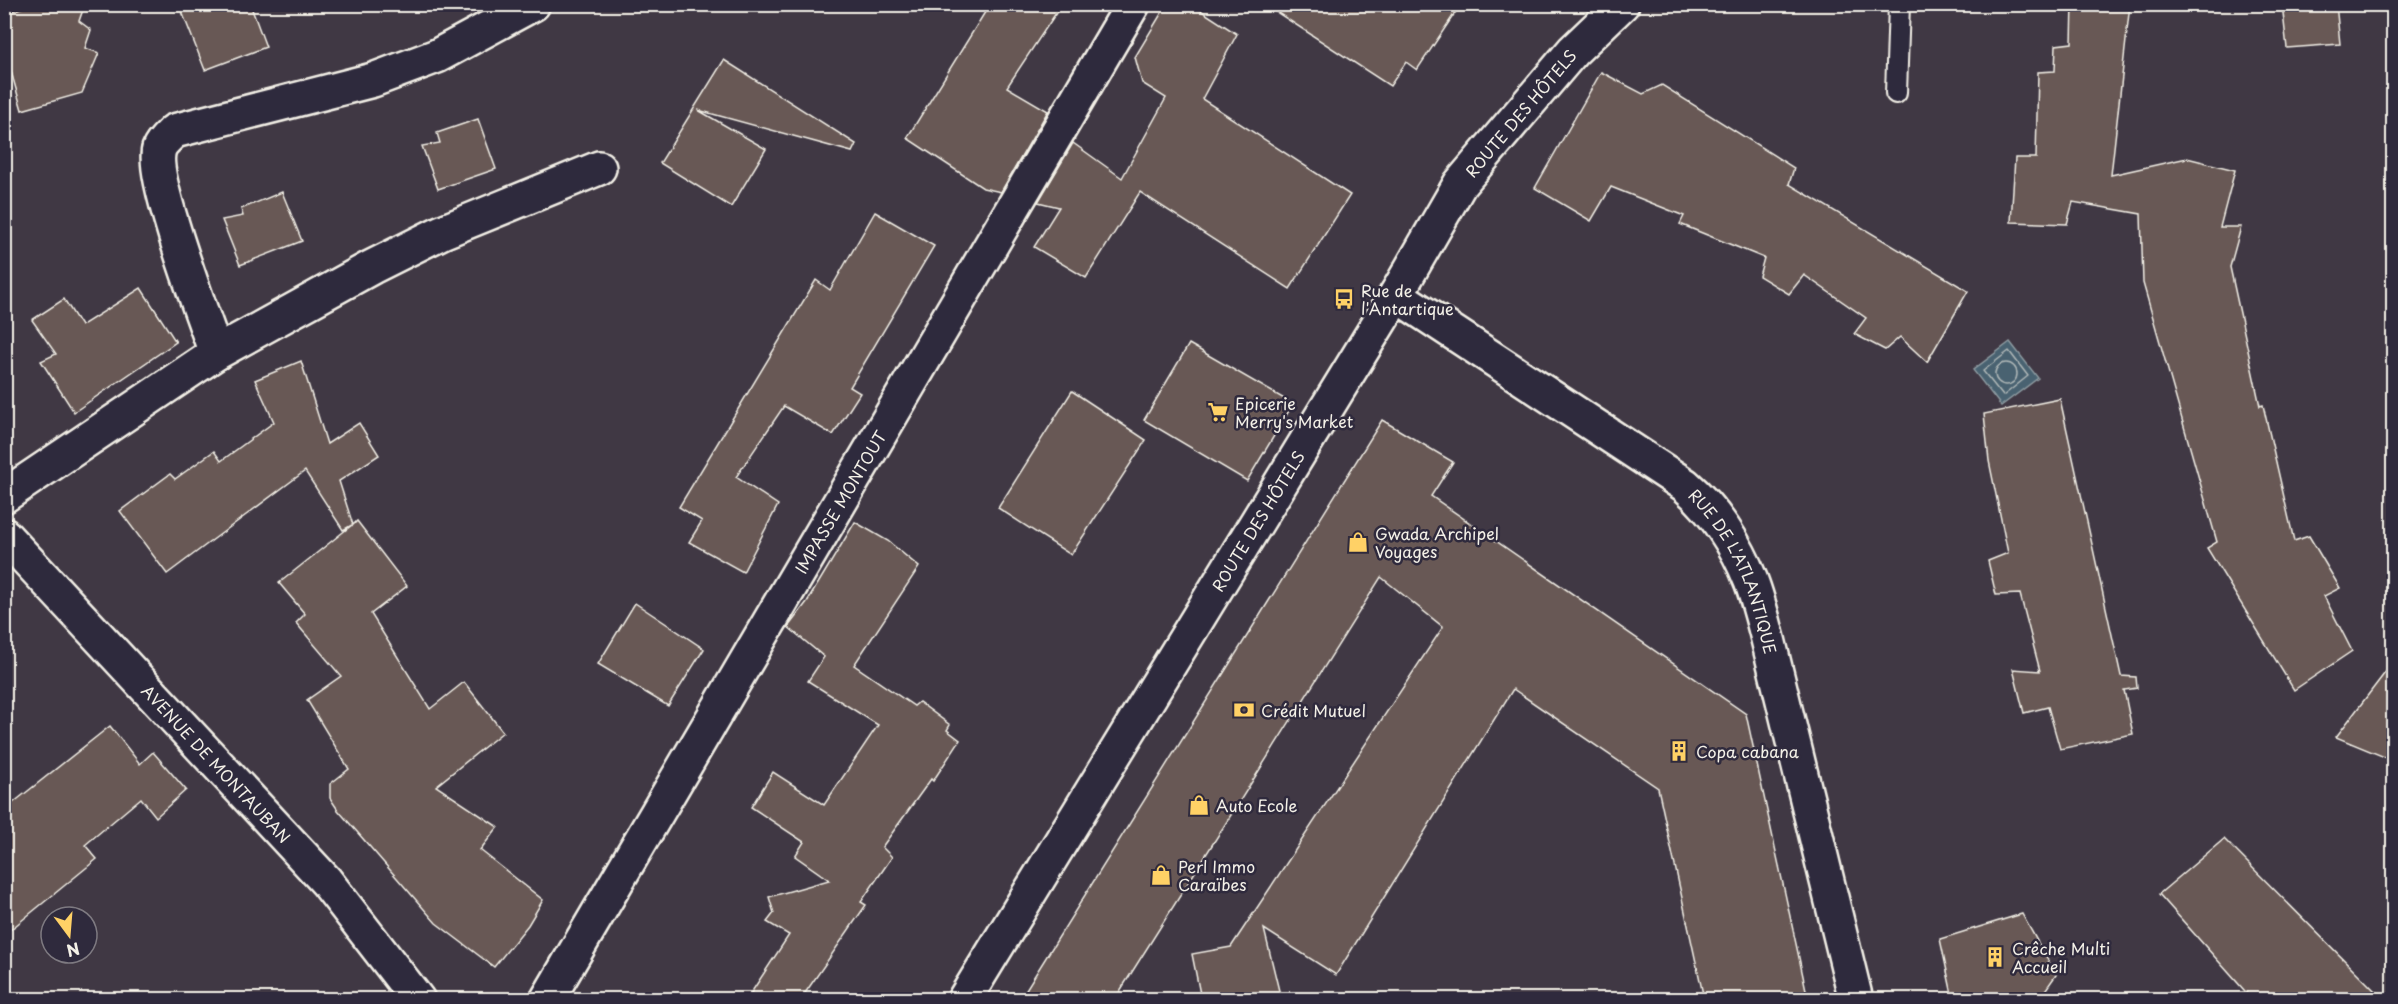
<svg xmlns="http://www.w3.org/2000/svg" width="2398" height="1004" font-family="'Playpen Sans',sans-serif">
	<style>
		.water { fill: #496271; stroke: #8d9ba1; stroke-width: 1.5 }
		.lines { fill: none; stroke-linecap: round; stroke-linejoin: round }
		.shore { stroke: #b0b8b8; stroke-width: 1.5 }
		.building { fill: #675855; stroke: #f4f1e8; stroke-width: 1.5 }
		.lane-casing { stroke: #f4f1e8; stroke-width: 24 }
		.street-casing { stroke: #f4f1e8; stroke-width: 38 }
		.secondary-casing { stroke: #f4f1e8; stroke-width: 38 }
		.lane { stroke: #2f2a3d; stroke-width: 20 }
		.street { stroke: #2f2a3d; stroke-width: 33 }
		.secondary { stroke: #2f2a3d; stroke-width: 33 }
		.labels { text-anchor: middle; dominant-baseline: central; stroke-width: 5; stroke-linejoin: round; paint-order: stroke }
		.street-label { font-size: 16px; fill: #f4f1e8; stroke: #2f2a3d }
		.poi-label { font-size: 16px; fill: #f4f1e8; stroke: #2f2a3d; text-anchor: start }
	</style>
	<rect width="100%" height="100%" fill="#403844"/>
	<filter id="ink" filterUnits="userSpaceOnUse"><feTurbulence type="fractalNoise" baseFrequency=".0167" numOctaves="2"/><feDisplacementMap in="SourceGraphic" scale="12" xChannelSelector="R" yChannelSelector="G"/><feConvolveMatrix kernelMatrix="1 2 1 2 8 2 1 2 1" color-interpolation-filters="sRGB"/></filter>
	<g filter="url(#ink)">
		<path class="water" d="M2010,342l28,36 -37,28 -28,-36z"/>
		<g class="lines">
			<g class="shore">
				<path d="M2009,351l19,25 -25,20 -20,-25z"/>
				<circle cx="2006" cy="374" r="11"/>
			</g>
		</g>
		<g class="building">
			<path d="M32,4h53l-6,17 12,9 -6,18 14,5 -17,40 -60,17 -18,-63v-33z"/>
			<path d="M179,4h71l16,43 -61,23z"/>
			<path d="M990,4h72l-55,83 41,24 -47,81 -18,-4 -76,-50z"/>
			<path d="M1167,4h24l46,30 -35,65 148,96 -60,94 -150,-97 -54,86 -52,-31 25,-40 -21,-5 35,-59 49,35 44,-80 -24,-15 -7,-26z"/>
			<path d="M1264,4h197l-44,66 -11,-8 -16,24z"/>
			<path d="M2073,4h57l-19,171 76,-17 48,12 -15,57h21l-11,40 30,139 3,-1 31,136 15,-5 31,52 -16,8 28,55 -58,39 -87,-142 10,-6 -74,-259 -2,-69 -68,-12 -6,22 -56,-2 4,-64h21l2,-86 17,-1 1,-26 16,-2z"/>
			<path d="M2282,4h54l4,40 -53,4z"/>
			<path d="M724,60l132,84 -4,8 -154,-42 68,39 -35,58 -71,-44z"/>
			<path d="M1601,72l42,22 19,-9 132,83 -5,16 179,107 -41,71 -27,-25 -15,13 -31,-16 12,-16 -62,-43 -15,19 -30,-18 5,-18 -84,-34 4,-8 -73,-29 -20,34 -56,-33z"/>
			<path d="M478,119l18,50 -58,20 -16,-43 18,-3 -3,-10z"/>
			<path d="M282,192l20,49 -62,24 -18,-45 21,-4 -2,-7z"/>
			<path d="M875,212l59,34 -84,141 10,6 -27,42 -49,-29 -48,71 42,28 -35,67 -54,-30 13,-21 -23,-14 137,-227 14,10z"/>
			<path d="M141,288l35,54 -102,70 -33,-51 15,-7 -24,-34 32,-21 17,27z"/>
			<path d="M1189,344l104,60 -46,77 -103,-61z"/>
			<path d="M301,361l26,83 32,-21 20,32 -40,26 14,44 4,-4 50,65 -36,28 59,95 34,-27 39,50 -67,54 62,41 -18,23 63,50 -15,25 -34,42 -58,-44 -98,-113 -8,-12v-14l19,-15 -42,-69 34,-24 -45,-53 9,-9 -26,-31 73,-58 -9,5 -38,-59 -138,103 -47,-63 50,-37 5,5 39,-28 7,10 53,-39 -19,-42z"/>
			<path d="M1072,391l74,49 -75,115 -73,-47z"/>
			<path d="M2060,399l61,277 15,1 1,11 -13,2 9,44 -73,15 -12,-42 -24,6 -11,-44 27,2 -20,-77 -24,1 -8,-34 20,-8 -19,-92 -5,-47z"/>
			<path d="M1382,420l71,42 -22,34 315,218 62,285h-104l-46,-211 -145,-99 -177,286 -72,-46 17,70h-80l-9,-45 39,-7 212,-320 -62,-50 -266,422h-95z"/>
			<path d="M855,522l33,19 31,26 -65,98 60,41 5,-4 31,23 -3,5 13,10 -27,41 -2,-2 -49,68 10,10 -31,45 5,3 -65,94h-54l42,-64 -22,-13 7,-9 -5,-16 60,-17 -34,-24 9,-14 -53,-35 22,-35 51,33 54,-80 -70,-44 16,-24 -36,-30 19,-25z"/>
			<path d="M635,603l69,46 -36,57 -70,-42z"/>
			<path d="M2394,661v100l-58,-24z"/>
			<path d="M110,726l30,38 13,-12 33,38 -30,27 -15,-19 -56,47 12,14 -93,76v-125z"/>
			<path d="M2224,839l159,160h-131l-93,-105z"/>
			<path d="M2022,914l34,61 -17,24h-86l-13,-60z"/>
		</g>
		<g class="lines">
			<g class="lane-casing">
				<path id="lane" d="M1896,93l3,-89"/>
			</g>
			<g class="street-casing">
				<g id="street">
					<path id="s1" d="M1396,295l289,190c29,25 52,60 66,96 7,18 12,39 17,58l88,361"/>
					<path d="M216,353c-12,-34 -66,-177 -57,-204 2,-6 10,-13 15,-18l199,-51 64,-24 96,-52"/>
					<path d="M4,496l212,-143 156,-86 70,-35 157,-64"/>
					<path id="s2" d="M547,1000l586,-996"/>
					<path id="s3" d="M964,1000l432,-705 64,-111 113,-133 49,-47"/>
				</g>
			</g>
			<g class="secondary-casing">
				<g id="secondary">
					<path id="s4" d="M4,535l322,346 92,119"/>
				</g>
			</g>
			<use href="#lane" class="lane"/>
			<use href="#street" class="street"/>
			<use href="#secondary" class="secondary"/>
		</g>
	</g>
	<defs>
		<g id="bus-bare" transform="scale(1.62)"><path d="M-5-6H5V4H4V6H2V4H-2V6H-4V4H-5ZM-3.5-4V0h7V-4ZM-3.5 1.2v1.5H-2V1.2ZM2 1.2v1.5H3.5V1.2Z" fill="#ffd166" stroke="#2f2a3d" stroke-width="2.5" paint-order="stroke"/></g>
		<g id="supermarket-bare" transform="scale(1.62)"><path d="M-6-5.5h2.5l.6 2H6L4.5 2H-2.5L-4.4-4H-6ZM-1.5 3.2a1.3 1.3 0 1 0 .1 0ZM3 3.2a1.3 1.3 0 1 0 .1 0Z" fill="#ffd166" stroke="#2f2a3d" stroke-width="2.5" paint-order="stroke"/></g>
		<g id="shop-bare" transform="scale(1.62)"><path d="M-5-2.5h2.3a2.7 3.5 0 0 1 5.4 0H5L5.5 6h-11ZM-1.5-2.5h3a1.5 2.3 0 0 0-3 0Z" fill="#ffd166" stroke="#2f2a3d" stroke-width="2.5" paint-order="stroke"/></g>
		<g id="bank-bare" transform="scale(1.62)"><path d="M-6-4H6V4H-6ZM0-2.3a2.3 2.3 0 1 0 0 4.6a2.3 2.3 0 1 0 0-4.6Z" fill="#ffd166" stroke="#2f2a3d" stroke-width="2.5" paint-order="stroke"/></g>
		<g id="building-bare" transform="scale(1.62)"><path d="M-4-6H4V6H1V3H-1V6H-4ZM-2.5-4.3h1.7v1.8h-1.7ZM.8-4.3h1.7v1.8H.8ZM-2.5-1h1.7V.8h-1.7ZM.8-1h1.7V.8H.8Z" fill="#ffd166" stroke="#2f2a3d" stroke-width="2.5" paint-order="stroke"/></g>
	</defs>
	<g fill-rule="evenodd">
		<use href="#bus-bare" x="1344" y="299"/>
		<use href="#supermarket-bare" x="1218" y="412"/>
		<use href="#shop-bare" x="1358" y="542"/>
		<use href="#bank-bare" x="1244" y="710"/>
		<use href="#building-bare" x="1679" y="751"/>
		<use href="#shop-bare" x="1199" y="805"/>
		<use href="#shop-bare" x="1161" y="875"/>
		<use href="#building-bare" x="1995" y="957"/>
	</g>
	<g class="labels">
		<g class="street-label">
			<text stroke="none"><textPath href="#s3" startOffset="1048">ROUTE DES HÔTELS</textPath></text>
			<text stroke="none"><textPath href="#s2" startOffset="578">IMPASSE MONTOUT</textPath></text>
			<text stroke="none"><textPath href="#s3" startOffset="562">ROUTE DES HÔTELS</textPath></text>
			<text stroke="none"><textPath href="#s1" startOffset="447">RUE DE L'ATLANTIQUE</textPath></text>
			<text stroke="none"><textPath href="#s4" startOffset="312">AVENUE DE MONTAUBAN</textPath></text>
		</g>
		<g class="poi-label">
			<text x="1361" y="290">Rue de<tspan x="1361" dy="18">l'Antartique</tspan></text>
			<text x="1235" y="403">Epicerie<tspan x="1235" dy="18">Merry's Market</tspan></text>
			<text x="1375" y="533">Gwada Archipel<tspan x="1375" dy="18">Voyages</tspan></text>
			<text x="1261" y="710">Crédit Mutuel</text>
			<text x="1696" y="751">Copa cabana</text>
			<text x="1216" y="805">Auto Ecole</text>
			<text x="1178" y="866">Perl Immo<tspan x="1178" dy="18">Caraïbes</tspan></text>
			<text x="2012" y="948">Crêche Multi<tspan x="2012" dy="18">Accueil</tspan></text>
		</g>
	</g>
	<rect width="2398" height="1004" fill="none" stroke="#2f2a3d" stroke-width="24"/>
	<rect x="12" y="12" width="2374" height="980" fill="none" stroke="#f4f1e8" stroke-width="2" filter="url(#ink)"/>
	<g transform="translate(69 935) rotate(164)"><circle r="28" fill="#2f2a3d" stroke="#7e7a81" stroke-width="1.5"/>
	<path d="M0-4.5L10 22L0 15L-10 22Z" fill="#ffd166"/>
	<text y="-9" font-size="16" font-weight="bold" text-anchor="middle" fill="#f4f1e8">N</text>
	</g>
</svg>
